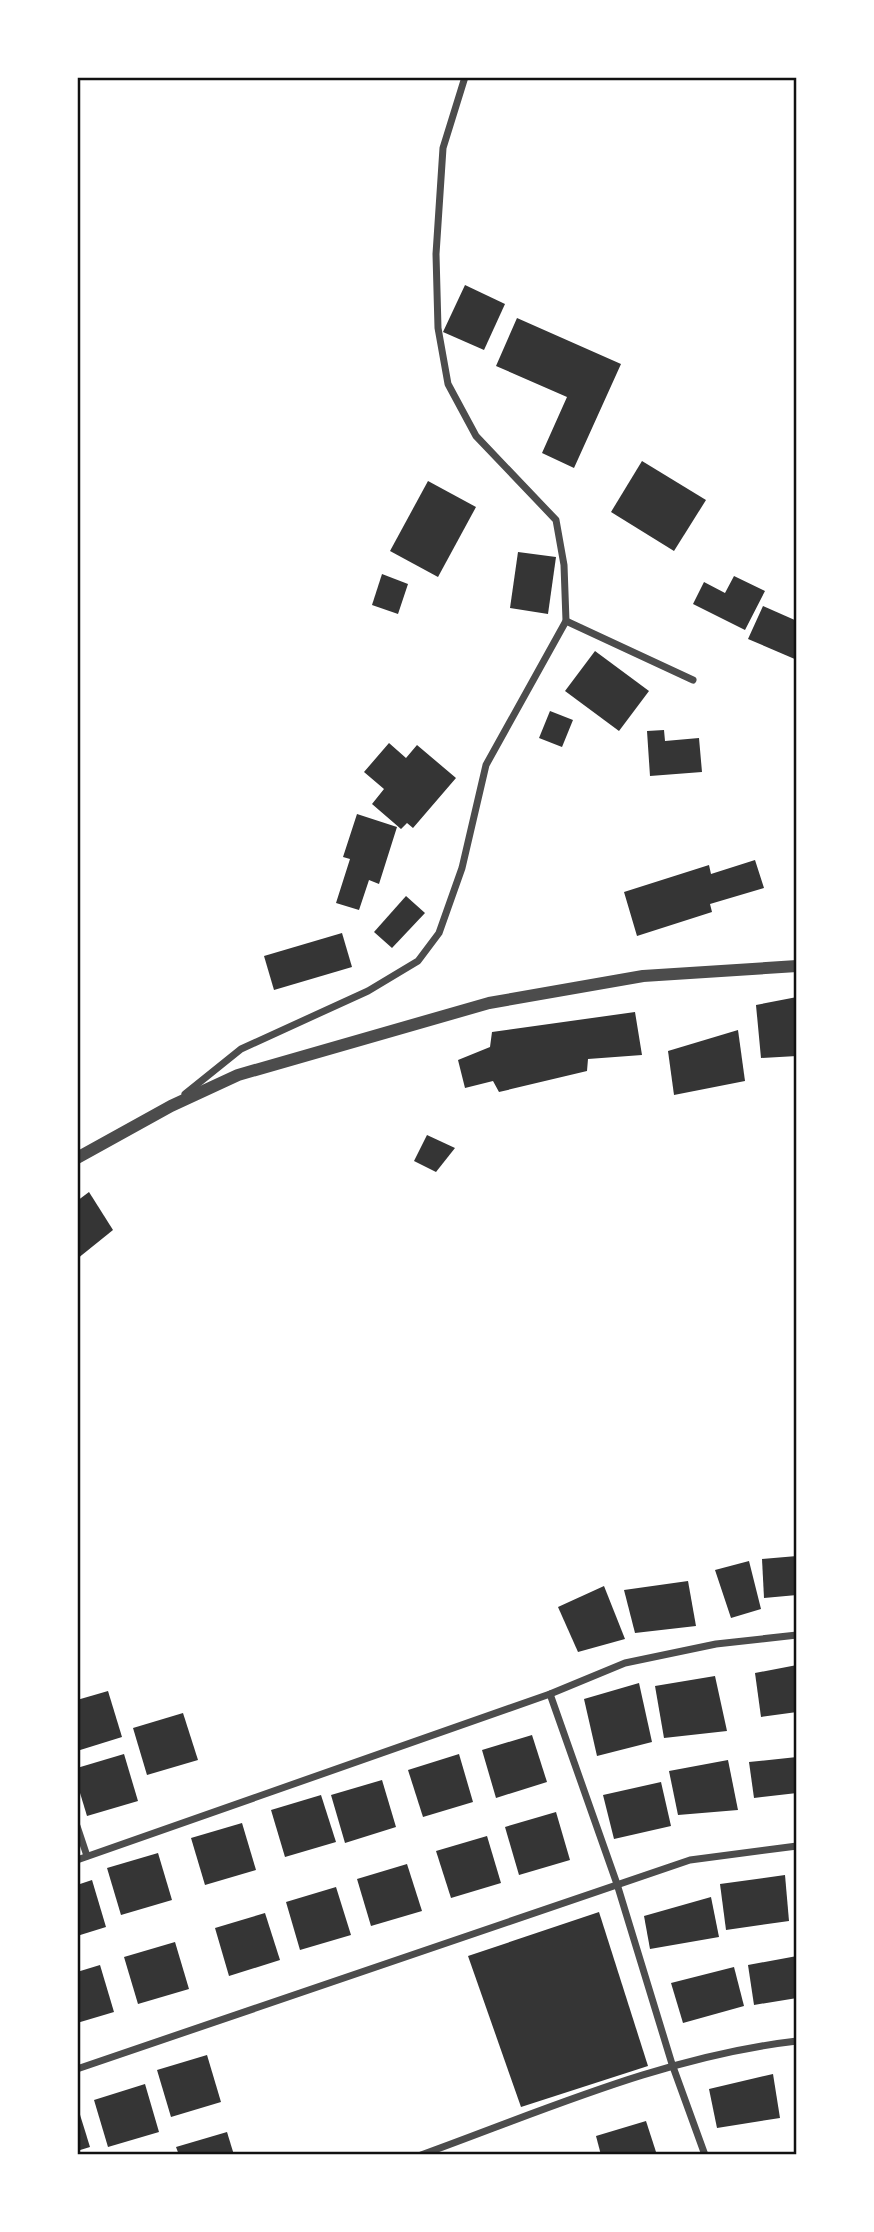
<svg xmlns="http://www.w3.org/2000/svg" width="874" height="2232" font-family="Raleway,sans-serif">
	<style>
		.building { fill: #353535 }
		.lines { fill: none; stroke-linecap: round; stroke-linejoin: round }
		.minor { stroke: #4c4c4c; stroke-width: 7 }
		.tertiary { stroke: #4c4c4c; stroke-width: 12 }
		.neatline { fill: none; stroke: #111; stroke-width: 2.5 }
	</style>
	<rect width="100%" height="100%" fill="#fff"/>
	<g class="building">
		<path d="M465,285l40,19 -21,46 -41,-18z"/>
		<path d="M517,318l104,46 -47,104 -32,-15 25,-56 -71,-31z"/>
		<path d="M642,461l64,39 -32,51 -63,-39z"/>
		<path d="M428,481l48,26 -38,70 -48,-26z"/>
		<path d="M518,552l38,5 -8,57 -38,-6z"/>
		<path d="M382,574l26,10 -10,30 -26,-9z"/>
		<path d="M734,576l31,15 -20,39 -52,-26 11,-22 21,11z"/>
		<path d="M763,606l34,15v39l-49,-21z"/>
		<path d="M595,651l54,40 -30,40 -54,-40z"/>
		<path d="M550,711l23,9 -11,27 -23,-9z"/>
		<path d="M664,730l1,11 34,-3 3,34 -52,4 -3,-45z"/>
		<path d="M389,743l17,15 11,-13 39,33 -43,50 -6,-5 -6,6 -29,-25 12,-15 -20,-17z"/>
		<path d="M357,814l40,13 -18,57 -10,-4 -10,30 -23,-7 14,-44 -7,-2z"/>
		<path d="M755,860l9,28 -54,16 2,8 -75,24 -13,-44 85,-27 2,9z"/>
		<path d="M406,896l19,17 -33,35 -18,-16z"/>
		<path d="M342,933l10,34 -78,23 -10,-34z"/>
		<path d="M797,997v59l-36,2 -5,-53z"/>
		<path d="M635,1012l7,43 -54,4 -1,12 -88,21 -6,-11 -28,7 -7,-28 32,-13 2,-15z"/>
		<path d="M738,1030l7,51 -71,14 -6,-44z"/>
		<path d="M427,1135l28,13 -19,24 -22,-11z"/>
		<path d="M89,1192l24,38 -36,29v-58z"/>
		<path d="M797,1556v39l-33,3 -2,-39z"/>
		<path d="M749,1561l12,48 -30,9 -16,-48z"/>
		<path d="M688,1581l8,45 -61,7 -11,-43z"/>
		<path d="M604,1586l21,53 -47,13 -20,-45z"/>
		<path d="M797,1665v47l-36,5 -6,-44z"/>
		<path d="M715,1676l12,55 -63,7 -9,-52z"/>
		<path d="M639,1683l13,59 -55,14 -13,-57z"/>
		<path d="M108,1691l14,46 -45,14v-51z"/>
		<path d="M183,1713l15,47 -51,15 -14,-47z"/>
		<path d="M532,1735l15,47 -51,16 -14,-48z"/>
		<path d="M124,1754l14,47 -51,15 -10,-33v-15z"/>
		<path d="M459,1754l14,48 -50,15 -15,-47z"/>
		<path d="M797,1757v36l-43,5 -5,-36z"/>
		<path d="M728,1760l10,50 -60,5 -9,-44z"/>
		<path d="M382,1780l14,47 -51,16 -14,-48z"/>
		<path d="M661,1782l10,44 -57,13 -11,-44z"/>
		<path d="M321,1795l15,47 -51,15 -14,-47z"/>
		<path d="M556,1812l14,48 -51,15 -14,-48z"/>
		<path d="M242,1823l14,47 -51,15 -14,-47z"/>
		<path d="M487,1836l14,47 -50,15 -15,-47z"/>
		<path d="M158,1853l14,47 -51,15 -14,-47z"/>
		<path d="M407,1864l15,47 -51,15 -14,-47z"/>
		<path d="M785,1875l4,46 -63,9 -6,-46z"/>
		<path d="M92,1880l14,47 -29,9v-51z"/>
		<path d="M336,1887l15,48 -51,15 -14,-48z"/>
		<path d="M711,1897l8,40 -69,12 -6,-33z"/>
		<path d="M599,1912l49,154 -127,41 -53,-151z"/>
		<path d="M265,1913l15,47 -51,16 -14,-48z"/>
		<path d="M175,1942l14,47 -51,15 -14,-47z"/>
		<path d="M797,1956v42l-43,7 -6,-40z"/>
		<path d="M100,1965l14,47 -37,11v-51z"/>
		<path d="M734,1967l10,39 -61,17 -12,-40z"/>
		<path d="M207,2055l14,47 -50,15 -14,-47z"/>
		<path d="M773,2074l7,44 -63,10 -8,-39z"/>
		<path d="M145,2084l14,48 -51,15 -14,-47z"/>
		<path d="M77,2105l13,42 -13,4z"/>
		<path d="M646,2121l11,34h-56l-5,-19z"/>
		<path d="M227,2132l7,23h-55l-3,-8z"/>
	</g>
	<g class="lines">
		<g class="minor">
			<path d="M566,621l127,59"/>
			<path d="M185,1094l56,-45 127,-58 50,-30 21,-28 23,-65 24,-103 80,-144 -2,-56 -8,-45 -80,-84 -28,-52 -10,-56 -2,-74 7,-106 22,-71"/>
			<path d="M550,1694l67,190 55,180 33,91"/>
			<path d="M77,1826l10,30"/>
			<path d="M77,1860l473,-166 75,-31 91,-19 81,-9"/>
			<path d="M77,2069l613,-209 107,-14"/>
			<path d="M421,2155c124,-45 245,-99 376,-114"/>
		</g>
		<path class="tertiary" d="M77,1158l94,-52 67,-31 251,-72 154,-27 154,-10"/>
	</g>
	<rect width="874" height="2232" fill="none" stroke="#ffffff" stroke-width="158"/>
	<rect x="79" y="79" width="716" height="2074" class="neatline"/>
</svg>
